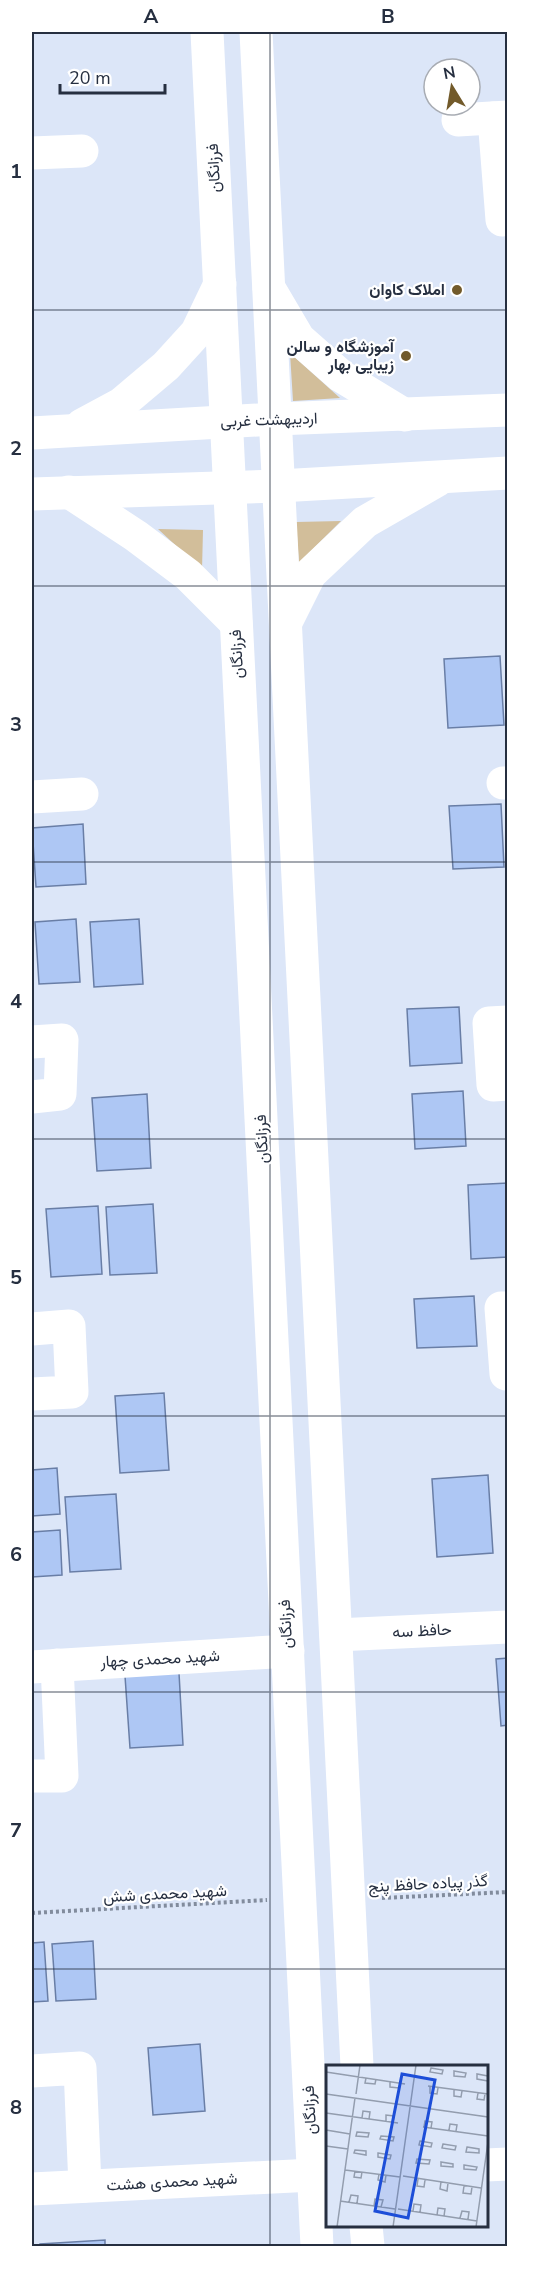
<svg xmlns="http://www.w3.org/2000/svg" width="539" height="2278" font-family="'Nunito Sans',Vazirmatn,sans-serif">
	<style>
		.green { fill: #d2be9a }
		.building { fill: #aec7f4; stroke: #697ea6; stroke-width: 1.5 }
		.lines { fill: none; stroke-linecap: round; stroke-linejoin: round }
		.path { stroke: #828c9d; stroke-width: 4; stroke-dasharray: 3 3; stroke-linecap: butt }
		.minor { stroke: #fff; stroke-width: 33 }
		.tertiary { stroke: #fff; stroke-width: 33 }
		.secondary { stroke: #fff; stroke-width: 33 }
		.grid { fill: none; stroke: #262f40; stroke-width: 1.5; stroke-opacity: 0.55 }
		.poi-dot { fill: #725a2a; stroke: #fff; stroke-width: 2 }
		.labels { text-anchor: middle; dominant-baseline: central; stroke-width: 4.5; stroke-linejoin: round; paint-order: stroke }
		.street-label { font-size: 16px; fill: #262f40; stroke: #fff }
		.poi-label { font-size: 16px; font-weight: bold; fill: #262f40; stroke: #fff; text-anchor: end }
		.inset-road { fill: none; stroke: #939dae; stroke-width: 1.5 }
		.view { fill: #1d4ed8; fill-opacity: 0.15; stroke: #1d4ed8; stroke-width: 3 }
		.inset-edge { fill: none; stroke: #262f40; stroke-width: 3 }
		.neatline { fill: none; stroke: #262f40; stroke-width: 2 }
		.grid-label { font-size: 20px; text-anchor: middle; font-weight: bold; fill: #262f40 }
	</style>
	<rect width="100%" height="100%" fill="#dce6f8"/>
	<g class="green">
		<path d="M290,353l50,45 -47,3z"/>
		<path d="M341,521l-42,42 -3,-41z"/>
		<path d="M158,529l45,1 -1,40z"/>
	</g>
	<g class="building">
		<path d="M500,656l4,69 -56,3 -4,-69z"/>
		<path d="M501,804l3,63 -51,2 -4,-63z"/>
		<path d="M83,824l3,60 -50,3 -4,-59z"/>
		<path d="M76,919l4,63 -41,2 -4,-62z"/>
		<path d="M139,919l4,65 -49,3 -4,-65z"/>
		<path d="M459,1007l3,56 -52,3 -3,-57z"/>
		<path d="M463,1091l3,55 -51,3 -3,-55z"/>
		<path d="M147,1094l4,74 -54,3 -5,-73z"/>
		<path d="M508,1183v74l-37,2 -3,-74z"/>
		<path d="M153,1204l4,69 -47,2 -4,-68z"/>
		<path d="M98,1206l4,68 -51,3 -5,-68z"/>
		<path d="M474,1296l3,50 -60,2 -3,-49z"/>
		<path d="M164,1393l5,77 -49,3 -5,-77z"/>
		<path d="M57,1468l3,46 -28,2v-46z"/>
		<path d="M488,1475l5,78 -56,4 -5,-78z"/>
		<path d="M116,1494l5,75 -51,3 -5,-75z"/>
		<path d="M60,1530l2,45 -30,2v-45z"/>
		<path d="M508,1658v67l-7,1 -5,-67z"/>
		<path d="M179,1673l4,72 -53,3 -5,-72z"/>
		<path d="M93,1941l3,58 -40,2 -4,-57z"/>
		<path d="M44,1942l4,59 -16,1v-59z"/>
		<path d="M200,2044l5,67 -52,4 -5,-67z"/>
		<path d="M105,2240v6h-65v-2z"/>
	</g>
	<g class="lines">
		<g class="path">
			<path d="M382,1898l126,-6"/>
			<path d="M32,1913l235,-13"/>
		</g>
		<g class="minor">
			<path d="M494,118l8,102 6,-1"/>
			<path d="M458,120l50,-3"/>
			<path d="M32,153l50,-2"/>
			<path d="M503,783h5"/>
			<path d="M32,797l50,-3"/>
			<path d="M508,1022l-19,1 4,62 15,-1"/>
			<path d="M32,1042l30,-2 -2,54 -28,3"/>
			<path d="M508,1308h-7l5,66h2"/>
			<path d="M32,1329l37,-3 3,66 -40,2"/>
			<path d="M336,1635l172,-8"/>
			<path d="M32,1667l256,-16"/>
			<path d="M32,1776h30l-5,-111"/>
			<path d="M32,2071l48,-3 5,118"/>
			<path d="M486,2165l22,-1"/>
			<path d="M32,2189l281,-14"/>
		</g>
		<g class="tertiary">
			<path d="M207,32l110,2214"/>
			<path d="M256,32l101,2034"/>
			<path d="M366,2226l2,20"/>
		</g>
		<g class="secondary">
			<path d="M269,288l30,51 42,37 64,39"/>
			<path d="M82,425l39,-21 45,-38 31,-34 23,-48"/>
			<path d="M32,433l243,-14 233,-9"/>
			<path d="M69,492l67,44 52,39 48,48"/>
			<path d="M32,494l247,-8 229,-13"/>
			<path d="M286,622l24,-48 55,-52 73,-42"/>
		</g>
	</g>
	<path class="grid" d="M270,32v2214M32,310h476M32,586h476M32,862h476M32,1139h476M32,1416h476M32,1692h476M32,1969h476"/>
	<g class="poi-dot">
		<circle cx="457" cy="290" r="6"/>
		<circle cx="406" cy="356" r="6"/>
	</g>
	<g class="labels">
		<g class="street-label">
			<text transform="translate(214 168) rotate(-93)">فرزانگان</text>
			<text transform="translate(269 420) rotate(-2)">اردیبهشت غربی</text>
			<text transform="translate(237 654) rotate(-93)">فرزانگان</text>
			<text transform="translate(262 1139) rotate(-93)">فرزانگان</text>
			<text transform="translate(286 1624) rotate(-93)">فرزانگان</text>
			<text transform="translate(422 1631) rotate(-3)">حافظ سه</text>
			<text transform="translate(160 1659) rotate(-3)">شهید محمدی چهار</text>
			<text transform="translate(428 1884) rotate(-3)">گذر پیاده حافظ پنج</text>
			<text transform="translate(165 1894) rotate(-3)">شهید محمدی شش</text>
			<text transform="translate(310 2110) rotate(-93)">فرزانگان</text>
			<text transform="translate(172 2182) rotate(-3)">شهید محمدی هشت</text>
		</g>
		<g class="poi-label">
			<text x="445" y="290">املاک کاوان</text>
			<text x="394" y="347">آموزشگاه و سالن<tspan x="394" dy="18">زیبایی بهار</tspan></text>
		</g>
	</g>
	<g transform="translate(326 2065)">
		<rect width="162" height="162" fill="#dce6f8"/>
		<path class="inset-road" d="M105,3l12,2 -1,4 -12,-2zM128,6l12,2 -1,4 -11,-1zM0,7l79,12M162,11l-11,-2v5l11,2M40,13l-1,5 10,1 1,-5M64,17v5l9,1 1,-5M102,21l60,8M104,22v6l7,1 1,-6M128,25v6l7,1 1,-6M152,28l-1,6 7,1 1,-6M0,29l162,23M30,29l4,-29M0,48l72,10M36,53l1,-7 7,1 -1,7M60,56v-6l8,1 -1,6M97,62l65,9M98,62l1,-6 7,1 -1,6M0,65l24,4M123,65l1,-6 7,1 -1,6M31,67l12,1 -1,4 -12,-1zM55,71l13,1 -1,4 -13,-2zM94,76l12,2 -1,4 -12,-2zM117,79l13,2 -1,4 -13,-2zM0,81l22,3M141,82l12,2v4l-13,-1zM29,85l11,1v4l-12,-2zM52,88l13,2 -1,4 -12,-2zM91,94l13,1 -1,4 -13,-1zM115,97l12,2v3l-12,-1zM138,100l13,2 -1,3 -12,-1zM19,105l55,7M29,106l-1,6 7,1 1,-6M53,109l-1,6 7,2 1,-7M77,111l78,12M92,114l-1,7 7,1 1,-7M115,117l-1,7 7,2 1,-8M138,121l-1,7 8,1 1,-7M14,136l55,8M23,137l2,-7 7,1 -1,7M48,141l1,-7 8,1 -2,7M72,144l79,12M87,146l1,-7 7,1 -1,7M111,150l1,-7 7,1 -1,7M134,153l2,-7 7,1 -1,7M11,162l18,-129M67,162l23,-162M150,162l12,-85"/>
		<path class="view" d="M76,9l33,6 -27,138 -33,-7z"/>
		<rect width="162" height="162" class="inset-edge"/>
	</g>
	<rect width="539" height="2278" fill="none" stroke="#ffffff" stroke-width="66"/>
	<g transform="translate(452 87) rotate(349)"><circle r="28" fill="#ffffff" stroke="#a8acb3" stroke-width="1.5"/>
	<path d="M0-4.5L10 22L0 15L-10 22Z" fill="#725a2a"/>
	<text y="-9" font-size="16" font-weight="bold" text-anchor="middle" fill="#262f40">N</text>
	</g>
	<path d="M60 84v9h105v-9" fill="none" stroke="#262f40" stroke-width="3"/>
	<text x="69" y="84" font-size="18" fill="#262f40" stroke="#ffffff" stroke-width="4.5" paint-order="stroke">20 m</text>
	<rect x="33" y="33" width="473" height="2212" class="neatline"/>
	<g class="grid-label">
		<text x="151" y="23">A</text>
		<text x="388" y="23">B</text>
		<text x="16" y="178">1</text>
		<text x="16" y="455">2</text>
		<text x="16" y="731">3</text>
		<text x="16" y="1008">4</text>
		<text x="16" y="1284">5</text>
		<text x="16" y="1561">6</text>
		<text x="16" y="1837">7</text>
		<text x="16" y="2114">8</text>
	</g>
</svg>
